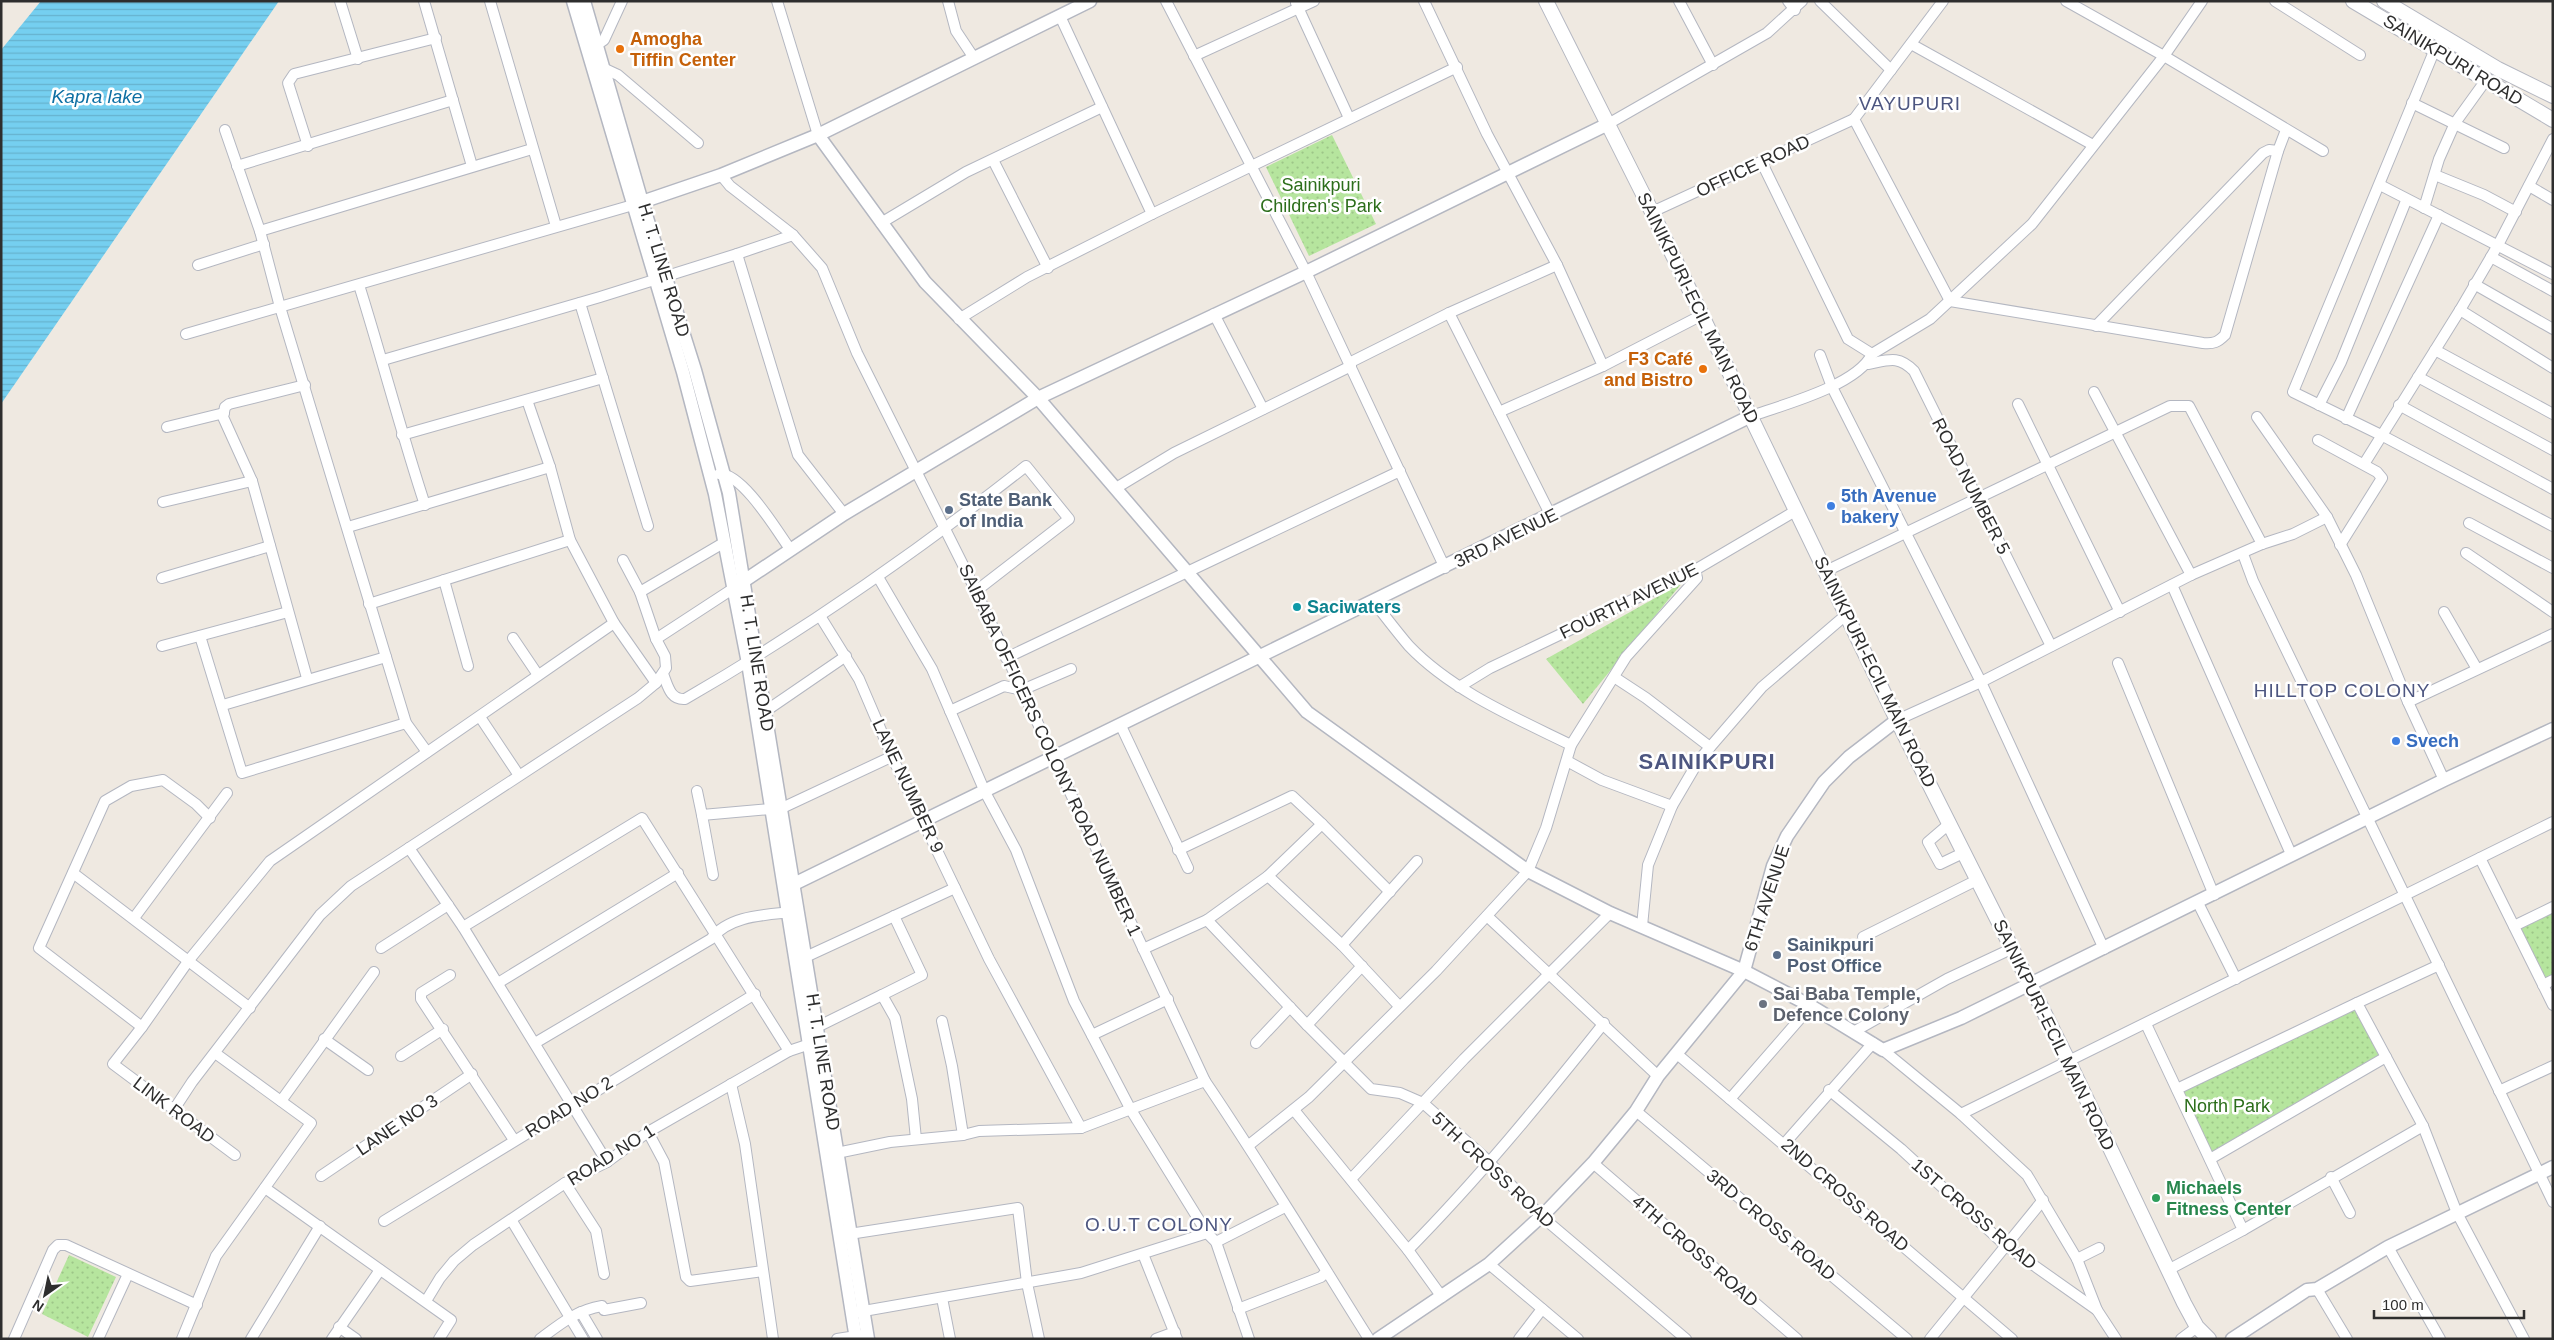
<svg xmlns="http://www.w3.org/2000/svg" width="2554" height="1340" font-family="Helvetica,sans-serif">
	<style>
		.park { fill: url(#park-dots) }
		.water { fill: url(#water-rules) }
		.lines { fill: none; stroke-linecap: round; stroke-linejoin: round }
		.minor-casing { stroke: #b4b7c1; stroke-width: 12 }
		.tertiary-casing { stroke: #b4b7c1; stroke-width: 15 }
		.secondary-casing { stroke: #b4b7c1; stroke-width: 16 }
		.minor { stroke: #fff; stroke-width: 10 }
		.tertiary { stroke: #fff; stroke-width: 12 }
		.secondary { stroke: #fff; stroke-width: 14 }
		.food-dot { fill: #e8710a; stroke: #fff; stroke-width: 2 }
		.shop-dot { fill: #3f7fe0; stroke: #fff; stroke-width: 2 }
		.service-dot { fill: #5c6f8a; stroke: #fff; stroke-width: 2 }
		.culture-dot { fill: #0f9aa8; stroke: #fff; stroke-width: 2 }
		.worship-dot { fill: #6b7280; stroke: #fff; stroke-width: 2 }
		.leisure-dot { fill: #2e9e5b; stroke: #fff; stroke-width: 2 }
		.labels { text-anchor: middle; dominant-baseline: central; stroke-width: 5; stroke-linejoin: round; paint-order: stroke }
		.food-label { font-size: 18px; font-weight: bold; fill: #c56008; stroke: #fff; text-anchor: start }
		.street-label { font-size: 18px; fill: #2e2e2e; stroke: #fff }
		.park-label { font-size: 18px; fill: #2c6e1b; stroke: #fff }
		.shop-label { font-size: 18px; font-weight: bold; fill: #366cbe; stroke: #fff; text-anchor: start }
		.service-label { font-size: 18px; font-weight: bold; fill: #4e5e75; stroke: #fff; text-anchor: start }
		.culture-label { font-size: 18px; font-weight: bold; fill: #0d838f; stroke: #fff; text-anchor: start }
		.worship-label { font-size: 18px; font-weight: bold; fill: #5b616d; stroke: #fff; text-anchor: start }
		.leisure-label { font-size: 18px; font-weight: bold; fill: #27864d; stroke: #fff; text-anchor: start }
		.water-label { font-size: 19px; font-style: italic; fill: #0d6fa3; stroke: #fff }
		.neighbourhood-label { font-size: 19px; letter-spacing: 1px; fill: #4d5680; stroke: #fff }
		.district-label { font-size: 22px; font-weight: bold; letter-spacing: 1px; fill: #4d5680; stroke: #fff }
	</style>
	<defs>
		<pattern id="park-dots" width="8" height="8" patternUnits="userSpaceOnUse" patternTransform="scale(1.25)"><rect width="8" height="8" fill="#b6e59e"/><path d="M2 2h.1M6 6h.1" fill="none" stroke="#9dc588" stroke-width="1.8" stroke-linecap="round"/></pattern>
		<pattern id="water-rules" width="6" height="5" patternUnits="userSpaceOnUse" patternTransform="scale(1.25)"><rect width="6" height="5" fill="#75cff0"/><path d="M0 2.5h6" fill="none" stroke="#66b2ce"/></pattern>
	</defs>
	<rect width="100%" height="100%" fill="#efe9e1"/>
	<g class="park">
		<path d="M1332,135l44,89 -67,32 -43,-89z"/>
		<path d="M1682,583l-99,121 -37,-45z"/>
		<path d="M2553,911v65l-7,4 -27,-52z"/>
		<path d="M2357,1003l29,54 -176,102 -33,-70z"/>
		<path d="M69,1255l47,22 -28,60 -46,-23z"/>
	</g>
	<path class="water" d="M41,1h238l-278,403v-354z"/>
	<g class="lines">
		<g class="minor-casing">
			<g id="minor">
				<path d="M340,1l18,58"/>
				<path d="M424,1l48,165"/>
				<path d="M490,1l66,225"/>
				<path d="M777,1l41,134"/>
				<path d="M948,1l8,30 18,27"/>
				<path d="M1166,1l140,271 139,296"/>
				<path d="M1424,1l63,133 70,131 46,101 -104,46 52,104"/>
				<path d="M1679,1l34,64"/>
				<path d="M1788,1l7,9"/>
				<path d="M1820,1l71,69"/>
				<path d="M1943,1l-89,118 96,182 253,42c11,1 15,-1 22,-8l53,-184 8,-21"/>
				<path d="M2066,1l98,55 159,95"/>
				<path d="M2275,1l85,54"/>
				<path d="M1296,3l53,115"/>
				<path d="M1060,16l92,198"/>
				<path d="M1911,44l182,101"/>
				<path d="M591,49l13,-9 18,-39"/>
				<path d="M2435,49l-142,343 90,44 170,90"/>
				<path d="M1194,56l120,-55"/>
				<path d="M598,69l5,-1 15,7 80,68"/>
				<path d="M2412,103l92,45"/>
				<path d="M1608,124l159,-91 35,-32"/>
				<path d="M225,130l35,101 20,76 126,416 21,29"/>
				<path d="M308,146l-20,-63 6,-9 142,-36"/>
				<path d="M993,160l55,108"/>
				<path d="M1762,163l86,176 24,15"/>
				<path d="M237,166l216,-66"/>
				<path d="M721,175l9,11 63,49 29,33 35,85 119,238 229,490c57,84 110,172 164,258"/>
				<path d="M2435,175l49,20 32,17"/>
				<path d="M2380,185l173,89"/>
				<path d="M2529,186l24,14"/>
				<path d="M2424,208l15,-49 16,-36 31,-43"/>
				<path d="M1652,212l202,-93"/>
				<path d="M881,223l85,-51 136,-65"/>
				<path d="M260,231l272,-82"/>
				<path d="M737,254l56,-19"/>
				<path d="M2491,257l62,34"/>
				<path d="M198,265l66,-21"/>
				<path d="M2474,284l79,45"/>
				<path d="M359,285c23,73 42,147 66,220"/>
				<path d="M580,303l68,223"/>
				<path d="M2460,310l93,58"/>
				<path d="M1214,314l49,95"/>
				<path d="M959,319l68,-42 125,-63 305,-147"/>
				<path d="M2096,326l167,-173 6,-3 9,1"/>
				<path d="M186,334l447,-129"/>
				<path d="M2435,350l118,64"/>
				<path d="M1820,355l12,32 149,295 123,267"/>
				<path d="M383,360l217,-63 137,-43 61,201 46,59"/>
				<path d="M1349,363l100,-50"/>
				<path d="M1868,364c21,-4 30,-9 46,7l137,275"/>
				<path d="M1603,366l99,-51"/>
				<path d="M2418,377l135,73"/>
				<path d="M305,385l-76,19 -4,3 -2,10 29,64 55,197"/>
				<path d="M2094,392l97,183"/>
				<path d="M527,400l23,67 20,73 44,83 42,60"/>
				<path d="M2018,404l102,208"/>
				<path d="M2319,405l22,-43 65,-161"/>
				<path d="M2399,405l154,84"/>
				<path d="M1499,412l-50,-99 108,-48"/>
				<path d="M1751,416c32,-11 107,-31 121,-62l58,-35 102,-95 132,-168 38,-55"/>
				<path d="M2257,417l70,100 29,58 52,127 36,78"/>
				<path d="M2346,419l93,-204"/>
				<path d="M167,427l57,-14"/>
				<path d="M402,435l201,-57"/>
				<path d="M2318,440l59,32 5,6 -42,67"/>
				<path d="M2364,464l96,-154 38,-65 55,-106"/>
				<path d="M719,474c23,-2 58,57 71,75"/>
				<path d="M1116,488l58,-35 177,-87"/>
				<path d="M163,502l89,-21"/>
				<path d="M2469,523l84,45"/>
				<path d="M348,527l202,-60"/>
				<path d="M2466,553l87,59"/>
				<path d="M2243,554l10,27 300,621"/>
				<path d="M1826,571l344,-165h19l73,138"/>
				<path d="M878,577l54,92 53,123 31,58 58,151 57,109 76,123 9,9 33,97"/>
				<path d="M162,578l108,-32"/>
				<path d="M444,580l24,86"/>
				<path d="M2172,585l119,269"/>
				<path d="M640,592l85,-50"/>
				<path d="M1373,601c12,15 24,31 36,45 43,45 107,72 162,99"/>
				<path d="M369,604l201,-64"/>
				<path d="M2444,612l33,57"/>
				<path d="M820,616l39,63 36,84 94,196 92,169"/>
				<path d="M200,636l42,137 164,-50"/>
				<path d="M513,638l25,37"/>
				<path d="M656,639l78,-51"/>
				<path d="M162,646l126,-34"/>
				<path d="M1006,658l394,-187"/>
				<path d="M2118,663l96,232"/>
				<path d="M663,674c5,12 7,26 22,25 120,-69 233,-148 341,-233l43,53 -93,72"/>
				<path d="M1614,677l32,21 64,49"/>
				<path d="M1459,687l31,-19 205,-98 102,-60"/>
				<path d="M2408,702l145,-68"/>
				<path d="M223,705l163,-48"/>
				<path d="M950,711l54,-25 18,4 49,-21"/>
				<path d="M760,715l86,-59"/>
				<path d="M480,717l38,57"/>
				<path d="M1897,720l84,-38 210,-107 71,-31 31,-10 34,-17"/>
				<path d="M1121,726l67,142"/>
				<path d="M1567,761l35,19 70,26"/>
				<path d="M697,791l5,24 80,-7 111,-52"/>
				<path d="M702,815l11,60"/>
				<path d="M1949,824l-21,18 12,22 23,-11"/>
				<path d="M409,848l54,79 144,235"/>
				<path d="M1178,850l114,-54 30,28"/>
				<path d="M2480,858l73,147"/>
				<path d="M73,873l177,135"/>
				<path d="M1390,892l-68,-68 -54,52 74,69 57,61"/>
				<path d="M2198,903l38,76"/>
				<path d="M894,916l28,59 -40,20 13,23 17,81 4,40"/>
				<path d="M1487,916l171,160"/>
				<path d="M134,918l93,-125"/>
				<path d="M1207,920l100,105"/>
				<path d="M1642,926l6,-61 24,-59 27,-46 63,-73 85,-73"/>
				<path d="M2514,926l39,-19"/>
				<path d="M463,927l179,-109 147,233"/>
				<path d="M1863,937l114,-57"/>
				<path d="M1342,945l75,-84"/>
				<path d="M381,948l67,-43"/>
				<path d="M1143,949l64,-29 61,-44"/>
				<path d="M799,960l156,-72"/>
				<path d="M2439,965l-82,38 66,123 34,87 67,126"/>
				<path d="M1362,966l-55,59 64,64 29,4 23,10 60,53 58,60 145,123"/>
				<path d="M450,975l-29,18v6l93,141"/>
				<path d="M498,983l180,-110"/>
				<path d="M2543,985l10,-5"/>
				<path d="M942,1021l10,45 11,69"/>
				<path d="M2146,1024l97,206 -75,40"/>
				<path d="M142,1027l-103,-79 66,-147 26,-15 32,-6 33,24 14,14"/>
				<path d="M817,1027l65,-32"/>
				<path d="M1855,1031l92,-52 64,-30"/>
				<path d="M1092,1035l76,-36"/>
				<path d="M324,1039l44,31"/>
				<path d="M535,1043l176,-104c18,-24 55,-24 82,-27"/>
				<path d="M1256,1043l34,-36"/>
				<path d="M1883,1050l78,64 66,61 50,84 20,51"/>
				<path d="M1677,1054l335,285"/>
				<path d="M401,1056l42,-27"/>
				<path d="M731,1084l14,60 28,195"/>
				<path d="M2177,1089l180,-86"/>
				<path d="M1829,1090l72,59 104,96 92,65 19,29"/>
				<path d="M2499,1091l54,-25"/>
				<path d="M1730,1099l81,-93"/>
				<path d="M281,1101l93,-129"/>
				<path d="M1294,1110l114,140 34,47"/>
				<path d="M173,1111l19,-29 128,-167 31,-29 287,-188 18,-15 10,-15 -1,-12 -9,-17 -16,-47 -17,-32"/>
				<path d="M1636,1111l271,228"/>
				<path d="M1961,1114l592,-292"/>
				<path d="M648,1132l16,30 22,115 4,4 73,-10"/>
				<path d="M1785,1143l88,-100"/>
				<path d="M1249,1145l60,-48 127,-126 92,-100 18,-43 25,-83 55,-88 71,-79 -2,-8"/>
				<path d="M832,1154l58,-12 73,-7 16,-4 102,-3 124,-47"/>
				<path d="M235,1155l-122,-91 29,-37 47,-67 81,-99 344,-238"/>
				<path d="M2210,1159l176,-102"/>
				<path d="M1593,1163l204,176"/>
				<path d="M321,1176l151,-102"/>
				<path d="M2331,1177l19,36"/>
				<path d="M1351,1179l113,-120 146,-146"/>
				<path d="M565,1183l31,48 8,43"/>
				<path d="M265,1188l186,132 -12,19"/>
				<path d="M384,1221l371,-227"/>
				<path d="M512,1221l71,118"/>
				<path d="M2243,1230l180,-104"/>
				<path d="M843,1235l175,-27 9,75 12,56"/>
				<path d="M1216,1242l69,-35"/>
				<path d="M2388,1247l52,92"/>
				<path d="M1408,1250c70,-71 134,-149 196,-227"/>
				<path d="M1143,1254l34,85"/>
				<path d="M2077,1259l22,-11"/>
				<path d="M1489,1264l89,75"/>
				<path d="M2317,1289l30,50"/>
				<path d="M942,1298l8,41"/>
				<path d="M426,1301l14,-23 14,-17 19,-16 92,-62 42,-21 41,-30 141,-81 27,-9"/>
				<path d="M1238,1309l83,-32 5,-5"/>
				<path d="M581,1312l16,27"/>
				<path d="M858,1312l223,-39 126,-40"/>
				<path d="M339,1327l17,12"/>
				<path d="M14,1339l39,-89 5,-5h8l131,60"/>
				<path d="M98,1339l30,-65"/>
				<path d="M182,1339l34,-83 95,-133 -96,-70"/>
				<path d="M251,1339l69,-113"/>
				<path d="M332,1339l48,-69"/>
				<path d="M540,1339c20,-15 37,-29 62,-33l2,4 37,-7"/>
				<path d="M837,1339l26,-4"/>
				<path d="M1156,1339l19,-7"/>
				<path d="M1519,1339l23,-30"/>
				<path d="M1930,1339l113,-139"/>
				<path d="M2181,1339l16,-12"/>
			</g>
		</g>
		<g class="tertiary-casing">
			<g id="tertiary">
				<path d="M573,1l110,371 32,122 33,169 108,676"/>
				<path d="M584,1l58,201 53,168 34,123 139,846"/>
				<path d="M818,135l107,147 113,116 269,314 221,159 82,42 134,58 67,35 72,44 78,-32 483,-238 109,-51"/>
				<path d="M636,204l85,-29 97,-40 272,-134"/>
				<path d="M738,585l106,-71 194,-116 268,-126 302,-148"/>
				<path d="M788,885l6,-1 957,-468"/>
				<path d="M1378,1339l111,-75 59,-54 45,-47 43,-52 22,-35 86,-105 29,-105 14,-30 37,-54 25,-25 48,-37"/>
				<path d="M2232,1339l75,-49 10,-1 71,-42 165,-80"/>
			</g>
		</g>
		<g class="secondary-casing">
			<g id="secondary">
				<path d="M1546,1l106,211 245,508 171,340 116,243 13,24 12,12"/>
				<path d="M2353,1l200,119"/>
				<path d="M2384,1l114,68 55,27"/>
			</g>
		</g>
		<use href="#minor" class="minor"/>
		<use href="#tertiary" class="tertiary"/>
		<use href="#secondary" class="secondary"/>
	</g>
	<g class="food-dot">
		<circle cx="620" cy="49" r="5"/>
		<circle cx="1703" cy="369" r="5"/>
	</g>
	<g class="shop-dot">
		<circle cx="1831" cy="506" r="5"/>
		<circle cx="2396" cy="741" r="5"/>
	</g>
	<g class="service-dot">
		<circle cx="949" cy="510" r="5"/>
		<circle cx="1777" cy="955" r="5"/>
	</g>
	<circle class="culture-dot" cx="1297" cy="607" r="5"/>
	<circle class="worship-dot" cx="1763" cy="1004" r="5"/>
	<circle class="leisure-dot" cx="2156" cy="1198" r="5"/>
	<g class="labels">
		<g class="food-label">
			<text x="630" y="39">Amogha<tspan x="630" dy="21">Tiffin Center</tspan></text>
			<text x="1693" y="359" text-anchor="end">F3 Café<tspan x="1693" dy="21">and Bistro</tspan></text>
		</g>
		<g class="street-label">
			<text transform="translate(2453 60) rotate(31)">SAINIKPURI ROAD</text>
			<text transform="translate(1753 166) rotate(-25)">OFFICE ROAD</text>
			<text transform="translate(664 270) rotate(73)">H. T. LINE ROAD</text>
			<text transform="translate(1698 308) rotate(64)">SAINIKPURI-ECIL MAIN ROAD</text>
			<text transform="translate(1971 486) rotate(63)">ROAD NUMBER 5</text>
			<text transform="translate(1506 538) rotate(-26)">3RD AVENUE</text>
			<text transform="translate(1629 601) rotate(-26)">FOURTH AVENUE</text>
			<text transform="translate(757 663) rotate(81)">H. T. LINE ROAD</text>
			<text transform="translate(1875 672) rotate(64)">SAINIKPURI-ECIL MAIN ROAD</text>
			<text transform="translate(1050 750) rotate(65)">SAIBABA OFFICERS COLONY ROAD NUMBER 1</text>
			<text transform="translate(908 786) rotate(65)">LANE NUMBER 9</text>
			<text transform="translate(1767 898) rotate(-72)">6TH AVENUE</text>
			<text transform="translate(2054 1035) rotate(64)">SAINIKPURI-ECIL MAIN ROAD</text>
			<text transform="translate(823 1062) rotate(81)">H. T. LINE ROAD</text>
			<text transform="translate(569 1107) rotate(-32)">ROAD NO 2</text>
			<text transform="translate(174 1110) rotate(37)">LINK ROAD</text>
			<text transform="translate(397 1125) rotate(-34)">LANE NO 3</text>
			<text transform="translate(611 1155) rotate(-32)">ROAD NO 1</text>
			<text transform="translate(1493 1170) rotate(43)">5TH CROSS ROAD</text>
			<text transform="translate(1845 1195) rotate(41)">2ND CROSS ROAD</text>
			<text transform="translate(1974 1214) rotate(41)">1ST CROSS ROAD</text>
			<text transform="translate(1771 1225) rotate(40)">3RD CROSS ROAD</text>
			<text transform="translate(1695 1251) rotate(41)">4TH CROSS ROAD</text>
		</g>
		<g class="park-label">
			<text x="1321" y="185">Sainikpuri<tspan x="1321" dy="21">Children's Park</tspan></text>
			<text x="2227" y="1106">North Park</text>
		</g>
		<g class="shop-label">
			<text x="1841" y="496">5th Avenue<tspan x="1841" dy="21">bakery</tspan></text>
			<text x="2406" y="741">Svech</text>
		</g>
		<g class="service-label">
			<text x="959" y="500">State Bank<tspan x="959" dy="21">of India</tspan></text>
			<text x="1787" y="945">Sainikpuri<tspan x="1787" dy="21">Post Office</tspan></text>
		</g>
		<g class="culture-label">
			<text x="1307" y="607">Saciwaters</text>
		</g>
		<g class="worship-label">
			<text x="1773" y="994">Sai Baba Temple,<tspan x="1773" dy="21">Defence Colony</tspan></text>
		</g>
		<g class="leisure-label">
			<text x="2166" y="1188">Michaels<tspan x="2166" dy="21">Fitness Center</tspan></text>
		</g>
		<g class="water-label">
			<text x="97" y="96">Kapra lake</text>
		</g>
		<g class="neighbourhood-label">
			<text x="1910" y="103">VAYUPURI</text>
			<text x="2342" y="690">HILLTOP COLONY</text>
			<text x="1159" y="1224">O.U.T COLONY</text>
		</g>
		<g class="district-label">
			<text x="1707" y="761">SAINIKPURI</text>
		</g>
	</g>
	<rect width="2554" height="1340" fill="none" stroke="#2e2e2e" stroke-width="5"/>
	<g transform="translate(45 1295) rotate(213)" stroke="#ffffff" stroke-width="4" paint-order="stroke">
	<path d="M0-4L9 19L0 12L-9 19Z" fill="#2e2e2e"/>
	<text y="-8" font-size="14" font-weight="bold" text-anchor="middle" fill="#2e2e2e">N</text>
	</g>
	<path d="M2374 1310v8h150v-8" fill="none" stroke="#2e2e2e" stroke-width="2.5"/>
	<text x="2382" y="1310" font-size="15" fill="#2e2e2e" stroke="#ffffff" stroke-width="4" paint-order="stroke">100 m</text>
</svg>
